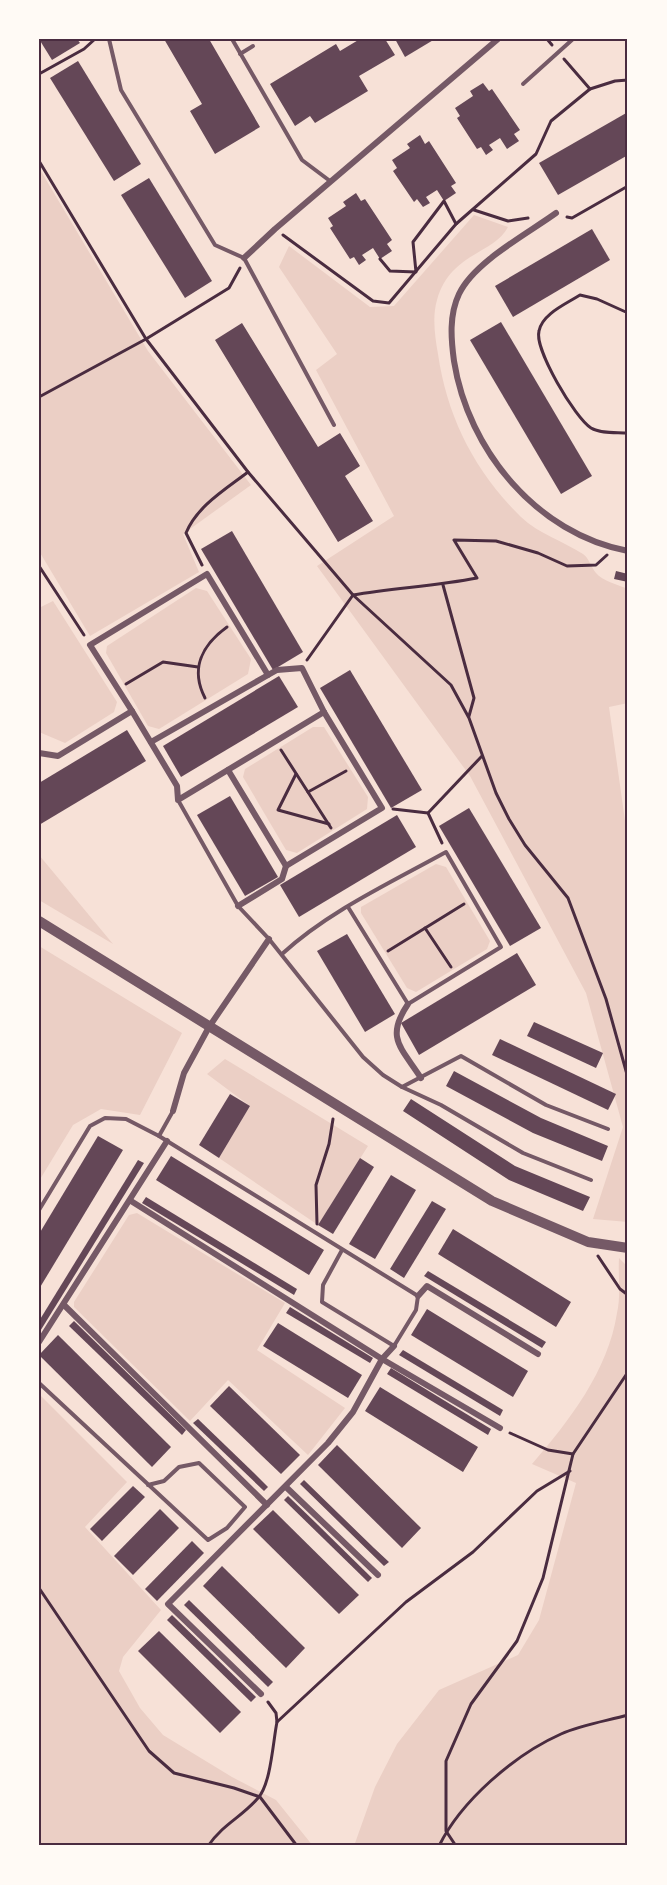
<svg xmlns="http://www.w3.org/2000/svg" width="667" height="1885" font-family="Spectral,serif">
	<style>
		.green { fill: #ebcfc5 }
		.building { fill: #644757 }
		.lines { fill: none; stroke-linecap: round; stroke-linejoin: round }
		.path { stroke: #4a2c40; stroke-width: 3 }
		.service { stroke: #755966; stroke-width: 4 }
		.minor { stroke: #755966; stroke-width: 6 }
		.tertiary { stroke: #755966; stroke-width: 10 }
		.neatline { fill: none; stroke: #4a2c40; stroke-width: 2 }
	</style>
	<rect width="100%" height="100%" fill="#f7e1d7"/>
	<g class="green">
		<path d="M39,168l109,183 103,134 -68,49 16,38 -109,64 -51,-85z"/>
		<path d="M474,215l34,12c-14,27 -58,26 -71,73 -5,17 -2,37 1,54 9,63 37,118 83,163 18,17 42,24 62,37 6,4 8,13 13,19 6,8 23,12 32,16v114l-19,4 19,135v380l-35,-3 30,-92 -37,-134 -116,-217 -153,-210 77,-50 -78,-146 21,-16 -58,-87 10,-21 81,61 24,-1z"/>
		<path d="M196,588l11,3 44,68 -3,15 -89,55 -11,-3 -42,-73 1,-7z"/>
		<path d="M53,601l64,101 -3,10 -49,31 -26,-11v-124z"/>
		<path d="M313,727h11l44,70 -1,12 -70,44 -11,-3 -43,-73 2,-8z"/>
		<path d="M39,855l74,89 -74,-44z"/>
		<path d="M436,864l10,3 44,74 -3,8 -71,43 -9,-4 -46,-75v-6z"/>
		<path d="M39,946l143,87 -42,82 -39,-6 -28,16 -34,56z"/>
		<path d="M225,1059l143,87 -50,79 -99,-67 31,-52 -43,-32z"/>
		<path d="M137,1213l148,90 -28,47 88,58 -37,47 -80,-75 -38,41 -116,-114v-5l55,-87z"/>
		<path d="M619,1258l9,9v579h-274l21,-59 22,-43 42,-54 79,-35 21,-35 37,-137 -44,-19c37,-43 76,-93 85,-151 4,-17 1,-37 2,-55z"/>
		<path d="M39,1394l88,88 -42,45 76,83 -38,47 -4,14 21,37 23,27 69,42 44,23 37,46h-274z"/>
	</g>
	<g class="building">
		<path d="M39,39h38l3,4 -28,17z"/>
		<path d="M164,39h45l51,88 -45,27 -25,-43 12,-7z"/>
		<path d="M360,39h25l10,16 -36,21 9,15 -53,32 -5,-7 -15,10 -25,-42 66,-40 4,7z"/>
		<path d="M395,39h40l-30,18z"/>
		<path d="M78,61l63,103 -27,17 -64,-103z"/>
		<path d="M483,83l6,8 3,-2 28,41 -6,4 5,7 -12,8 -7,-11 -11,7 4,5 -7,5 -5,-8 -4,2 -20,-31 3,-2 -5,-8 18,-12 -3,-5z"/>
		<path d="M628,112v43l-70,40 -19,-32z"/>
		<path d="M420,135l5,9 4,-3 27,42 -5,3 5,7 -12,8 -7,-11 -11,7 4,6 -7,4 -6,-8 -3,3 -21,-31 4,-3 -5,-8 18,-12 -3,-4z"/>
		<path d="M149,178l63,103 -27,17 -64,-103z"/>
		<path d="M356,193l5,8 4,-2 27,41 -5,4 5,7 -12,8 -7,-11 -11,7 4,5 -7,5 -5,-8 -4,2 -20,-31 3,-2 -5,-8 18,-12 -3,-4z"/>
		<path d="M592,229l18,31 -97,57 -18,-31z"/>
		<path d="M501,322l91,154 -31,18 -91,-154z"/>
		<path d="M242,323l76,124 22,-14 20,33 -15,10 28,45 -35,21 -123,-202z"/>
		<path d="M232,531l71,121 -30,18 -72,-121z"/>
		<path d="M616,571l12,3v8l-14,-3z"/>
		<path d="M350,670l72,120 -31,18 -71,-120z"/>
		<path d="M279,676l19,31 -117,70 -18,-31z"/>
		<path d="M127,730l19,31 -107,64v-42z"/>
		<path d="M230,796l48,81 -33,19 -48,-81z"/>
		<path d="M469,808l72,120 -31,18 -71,-120z"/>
		<path d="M397,815l19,32 -117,70 -19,-32z"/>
		<path d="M347,934l48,80 -30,18 -48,-81z"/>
		<path d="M517,953l19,32 -117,70 -18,-32z"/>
		<path d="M534,1022l69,31 -7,15 -69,-32z"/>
		<path d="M500,1039l116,55 -8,16 -116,-55z"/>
		<path d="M454,1071l87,47 67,28 -6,15 -69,-28 -87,-47z"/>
		<path d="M230,1094l20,12 -31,52 -20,-13z"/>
		<path d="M411,1099l104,67 75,31 -7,14 -74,-31 -106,-69z"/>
		<path d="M98,1136l25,14 -84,139v-55z"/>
		<path d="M171,1156l153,94 -15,25 -153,-95z"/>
		<path d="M360,1158l14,9 -41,67 -15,-9z"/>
		<path d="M138,1160l6,3 -105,170v-12z"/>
		<path d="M391,1175l25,15 -41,69 -26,-15z"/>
		<path d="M146,1197l151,92 -3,6 -152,-92z"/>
		<path d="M432,1201l14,8 -42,69 -14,-9z"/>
		<path d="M453,1229l118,73 -15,25 -118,-73z"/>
		<path d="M428,1271l118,71 -4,6 -118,-72z"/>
		<path d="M290,1307l83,51 -3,5 -84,-50z"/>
		<path d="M427,1309l101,62 -15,26 -102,-62z"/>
		<path d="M74,1321l112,109 -4,5 -113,-109z"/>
		<path d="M278,1323l84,52 -14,23 -85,-52z"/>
		<path d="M58,1335l113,112 -19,20 -113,-112z"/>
		<path d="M403,1350l100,60 -3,6 -101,-61z"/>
		<path d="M391,1368l100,61 -3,6 -101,-61z"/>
		<path d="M229,1386l71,69 -19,19 -71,-68z"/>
		<path d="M380,1387l98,60 -15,25 -98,-61z"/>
		<path d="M198,1419l56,54 14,14 -4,4 -71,-68z"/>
		<path d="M337,1445l84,83 -19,20 -84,-83z"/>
		<path d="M304,1480l70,68 15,14 -5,4 -84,-82z"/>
		<path d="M133,1486l12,11 -43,44 -12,-12z"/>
		<path d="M288,1496l28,27 56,55 -4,4 -84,-82z"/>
		<path d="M160,1509l19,19 -46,47 -19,-19z"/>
		<path d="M273,1510l86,85 -20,19 -86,-85z"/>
		<path d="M192,1541l12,12 -47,48 -12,-12z"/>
		<path d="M222,1566l83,82 -19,20 -83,-82z"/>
		<path d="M189,1600l84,82 -5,5 -84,-82z"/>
		<path d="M172,1615l84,82 -5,5 -84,-82z"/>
		<path d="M159,1631l82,81 -21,21 -82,-82z"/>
	</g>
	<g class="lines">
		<g class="path">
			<path d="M547,39l5,6"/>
			<path d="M564,59l26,30"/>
			<path d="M39,74l45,-25 11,-10"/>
			<path d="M39,161l107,178 102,133 105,123 98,90 18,33 27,75 13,26 16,26 43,53 38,101 22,79"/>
			<path d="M474,210l34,11 20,-3"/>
			<path d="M567,217l5,1 56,-32"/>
			<path d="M283,235l90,66 16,2 67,-79 80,-70 15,-33 39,-32 25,-8 13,-1"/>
			<path d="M380,259l10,12 26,1 -3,-30 31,-41 12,23"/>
			<path d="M628,313l-31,-14 -17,-4c-14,9 -38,19 -41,36 -5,18 36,87 52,97 10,6 26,4 37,5"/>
			<path d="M39,397l107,-58 83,-51 11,-20"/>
			<path d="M202,565l-16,-32c11,-27 40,-44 62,-61"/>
			<path d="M39,566l45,69"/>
			<path d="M443,585l31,113 -5,18"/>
			<path d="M307,660l46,-65c41,-7 83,-9 124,-17l-23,-38 42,1 42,12 29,13 29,-1 11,-10"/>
			<path d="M126,684l37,-22 35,5"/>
			<path d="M205,698c-15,-29 -3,-53 22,-71"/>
			<path d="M281,750l50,78"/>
			<path d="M296,774l-18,36 51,14"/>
			<path d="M308,792l38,-21"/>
			<path d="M393,809l35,4 14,30"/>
			<path d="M428,813l54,-57"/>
			<path d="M425,928l26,39"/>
			<path d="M388,951l76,-47"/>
			<path d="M317,1224l-1,-39 13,-41 4,-25"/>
			<path d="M598,1256l22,33 8,6"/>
			<path d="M510,1433l38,17 25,4"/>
			<path d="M39,1588l110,163 25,22 60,15 26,9 37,49"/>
			<path d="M277,1722l129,-120 67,-50 64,-61 33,-20"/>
			<path d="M208,1846c16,-23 34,-29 50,-48 13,-14 15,-57 19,-76l-1,-9 -8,-11"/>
			<path d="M439,1846c22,-45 75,-91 122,-112 20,-9 45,-13 67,-19"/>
			<path d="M456,1846l-10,-15v-70l25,-57 46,-63 26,-63 30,-124 55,-82"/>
		</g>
		<g class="service">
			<path d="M109,39l12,51 94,155 29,13 90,167"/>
			<path d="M232,39l70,121 28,21"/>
			<path d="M240,54l13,-8"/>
			<path d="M523,84l50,-45"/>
			<path d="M178,800l60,106 31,33 94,118 20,18 19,12 39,18 82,48 68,27"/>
			<path d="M282,954c47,-43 108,-71 164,-102l55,95 -93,57 -60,-97"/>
			<path d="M402,1087l59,-31 85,49 62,24"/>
			<path d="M159,1136l8,5 251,155 -2,14 -22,36 -72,-44 1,-17 19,-35"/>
			<path d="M39,1210l51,-84 15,-8 21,1 33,17 14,-25"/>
			<path d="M39,1383l169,157 19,-12 18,-21 -46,-44 -20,4 -15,14 -16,4"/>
		</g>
		<g class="minor">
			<path d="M556,213c-29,21 -82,49 -97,81 -10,21 -8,45 -5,67 14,89 83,173 174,190"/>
			<path d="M244,258l31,-29 223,-190"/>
			<path d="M132,711l-42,-66 117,-71 61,101"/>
			<path d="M151,742l117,-67 9,-5 25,-2 22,44 58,96 -96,58 -58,-96"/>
			<path d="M39,753l19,3 74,-45 45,75 1,14 146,-88"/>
			<path d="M238,906l44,-27 4,-13"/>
			<path d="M408,1004c-23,34 -7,43 13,74"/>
			<path d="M173,1111l11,-38 25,-46 60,-88"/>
			<path d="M131,1201l251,158 -29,53 -25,31 -160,161 93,90"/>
			<path d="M418,1296l9,-10 111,68"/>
			<path d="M64,1305l203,200"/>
			<path d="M39,1342l128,-201"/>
			<path d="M394,1346l-12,13 118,69"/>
			<path d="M286,1487l92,88"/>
		</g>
		<path class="tertiary" d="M39,921l453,280 96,41 40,6"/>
	</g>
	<rect width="667" height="1885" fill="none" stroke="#fffaf5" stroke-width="81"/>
	<rect x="40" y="40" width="586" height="1804" class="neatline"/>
</svg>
